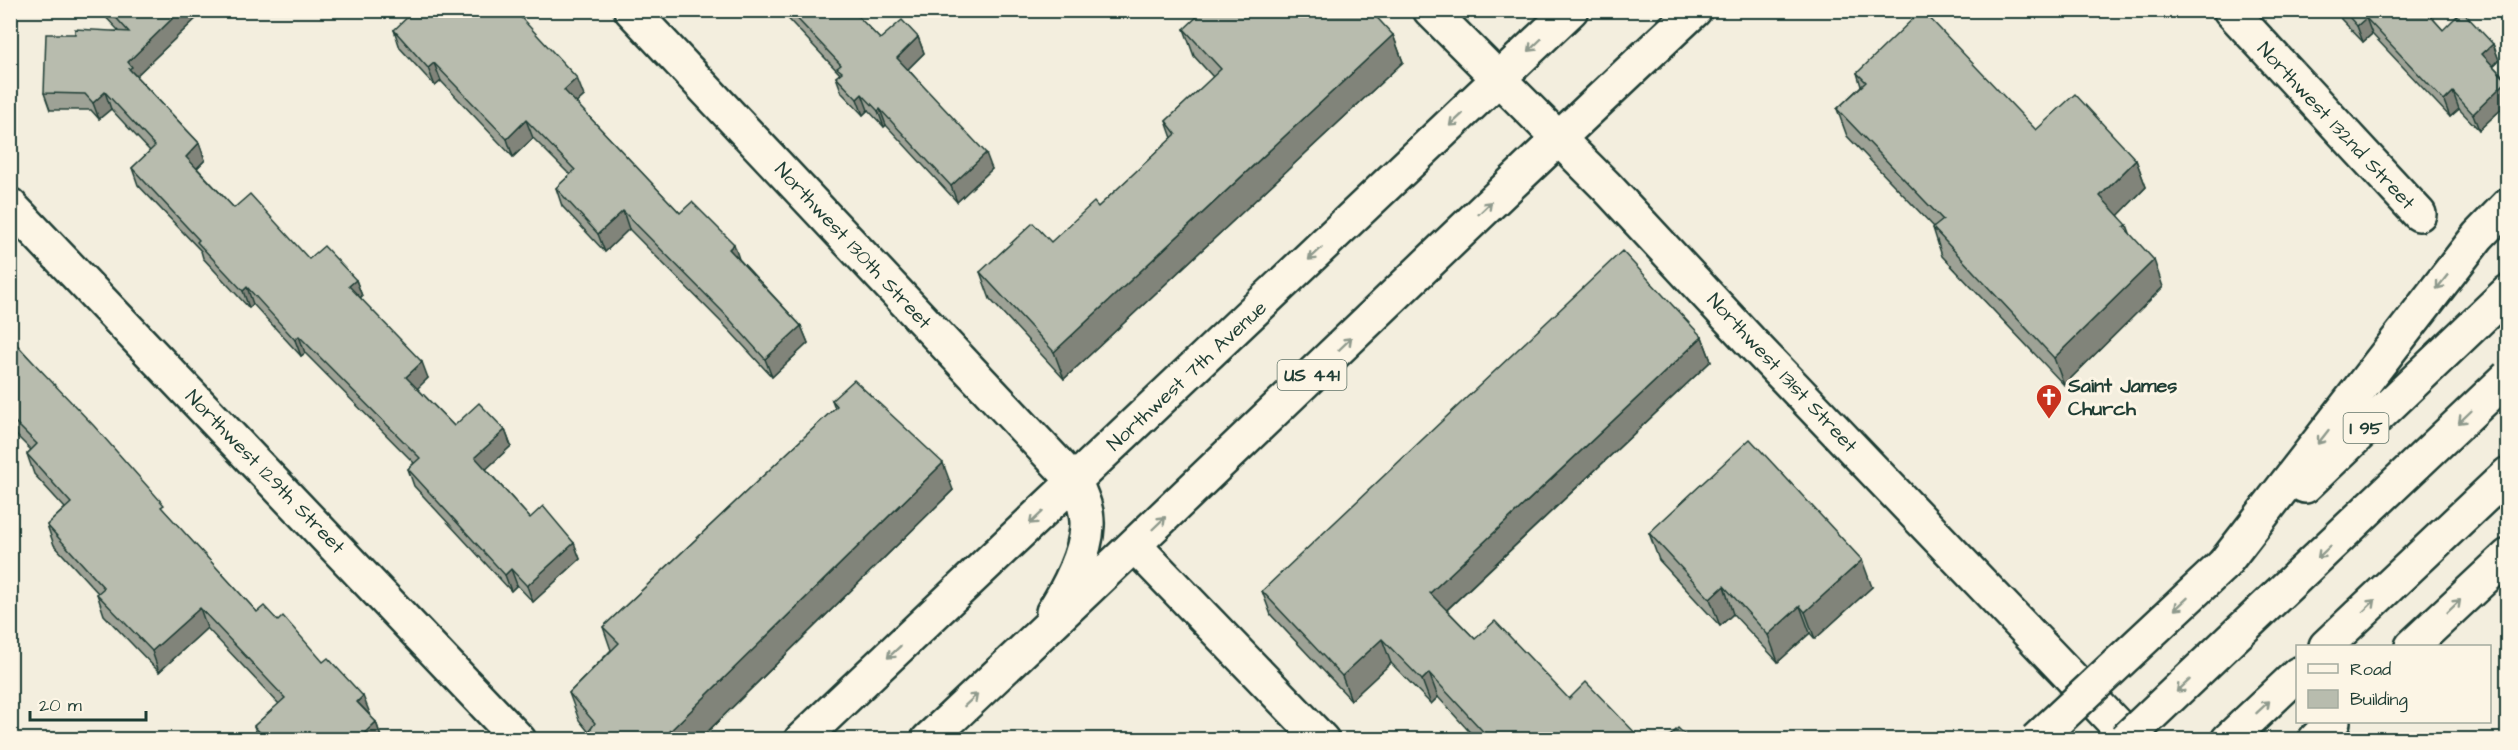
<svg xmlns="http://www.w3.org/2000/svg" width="2518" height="750" font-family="'Architects Daughter',sans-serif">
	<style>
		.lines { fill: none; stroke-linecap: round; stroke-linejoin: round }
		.minor-casing { stroke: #1f3d34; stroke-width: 38 }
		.major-casing { stroke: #1f3d34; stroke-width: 38 }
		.highway-casing { stroke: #1f3d34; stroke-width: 38 }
		.minor { stroke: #fcf5e5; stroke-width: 33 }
		.major { stroke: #fcf5e5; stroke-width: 33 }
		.highway { stroke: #fcf5e5; stroke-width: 33 }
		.highway-bridge-casing { stroke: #1f3d34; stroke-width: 38; stroke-linecap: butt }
		.highway-bridge { stroke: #fcf5e5; stroke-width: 33 }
		.wall { fill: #9ea296; stroke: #1f3d34; stroke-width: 1.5 }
		.shaded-wall { fill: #81847a; stroke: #1f3d34; stroke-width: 1.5 }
		.building { fill: #b8bcae; stroke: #1f3d34; stroke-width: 1.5 }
		.oneway { stroke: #8e998c }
		.labels { text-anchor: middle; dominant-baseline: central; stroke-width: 6; stroke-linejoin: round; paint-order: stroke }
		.shield { fill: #fcf5e5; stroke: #617469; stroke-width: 1.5 }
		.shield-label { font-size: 18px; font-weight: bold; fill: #1f3d34 }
		.street-label { font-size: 20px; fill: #1f3d34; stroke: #fcf5e5 }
		.poi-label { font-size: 20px; font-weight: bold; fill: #1f3d34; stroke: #fcf5e5; text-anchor: start }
	</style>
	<rect width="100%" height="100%" fill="#f3eede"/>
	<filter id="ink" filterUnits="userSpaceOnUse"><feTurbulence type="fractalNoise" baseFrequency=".0167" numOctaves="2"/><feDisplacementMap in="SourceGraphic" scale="12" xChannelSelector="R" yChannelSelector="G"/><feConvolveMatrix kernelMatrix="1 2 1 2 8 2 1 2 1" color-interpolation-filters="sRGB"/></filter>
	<g filter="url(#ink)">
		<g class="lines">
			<g class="minor-casing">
				<g id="minor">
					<path d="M631,10l444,472"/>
					<path d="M1430,10l176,176 145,156 380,398"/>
					<path d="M2230,10l189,204"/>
					<path d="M10,205l509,535"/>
					<path d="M1135,546l187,194"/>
				</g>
			</g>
			<g class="major-casing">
				<g id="major">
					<path d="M1053,612c15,-23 33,-58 34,-86 1,-16 -6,-30 -12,-44"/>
					<path d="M801,740l770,-730"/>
					<path d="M928,740c258,-241 509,-489 767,-730"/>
				</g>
			</g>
			<g class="highway-casing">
				<g id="highway">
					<path d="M2305,486l203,-194"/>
					<path d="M2224,564l254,-328 30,-31"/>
					<path d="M2326,646l182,-172"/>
					<path d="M2412,646l96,-90"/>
					<path d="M2228,740l70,-66"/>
					<path d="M2315,740l18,-18"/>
				</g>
			</g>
			<use href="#minor" class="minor"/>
			<use href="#major" class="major"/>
			<use href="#highway" class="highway"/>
			<g class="highway-bridge-casing">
				<g id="highway-bridge">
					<path d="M2036,740l188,-176"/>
					<path d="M2125,740l383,-363"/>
				</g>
			</g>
			<use href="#highway-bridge" class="highway-bridge"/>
		</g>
		<g class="wall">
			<path d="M99,10h106l-69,66 63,67 6,17 -8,8 37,40 75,51 47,21 6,16 -2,2 68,80 -11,10 37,38 51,4 6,16 -25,23 44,49 44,25 6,16 -47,43 -16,-17 -6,6 -97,-105 -6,-17 6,-6 -109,-110 -4,3 -48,-52 -4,4 -46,-50 -2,-7 -63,-66 -6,-17 18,-17 -39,-42 -12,10 -8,-9h-41l-6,-17 31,-59 44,-3z"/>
			<path d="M780,10h76l2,4 -2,1 24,24 38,-2 6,16 -16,16 84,100 -35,33 -71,-77 -2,2 -16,-17 -5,5 -21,-22 -6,-16 4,-3z"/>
			<path d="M2338,10h87l18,20 50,14 6,16 -6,6 15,15v22l-29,27 -20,-21 -9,8 -78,-83 -9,8 -22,-23z"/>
			<path d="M1184,29l209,6 10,27 -339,317 -74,-80 -10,-27 71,-30 47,-35 74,-69 -6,-17 47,-44 -19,-21z"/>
			<path d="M394,30l190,66 -8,7 104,110 60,47 61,66 7,17 -36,34 -42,-46 -101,-102 -24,23 -43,-46 -6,-18 14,-13 -37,-37 -20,19 -72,-76 -6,5 -35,-38z"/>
			<path d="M1857,73l179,57 100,30 10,27 -28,28 45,72 -99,98 -122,-129 -9,-28 1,-1 -87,-91 -10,-27 24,-23z"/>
			<path d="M10,334l3,6 154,174 90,98 119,110 6,18h-123l-5,-14 25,-22 -72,-76 -48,44 -55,-57 -7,-21 1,-1 -44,-48 -7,-20 18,-17 -31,-34 -7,-20 4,-4 -21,-21z"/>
			<path d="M1702,337l9,24 -264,249 28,29 94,60 73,41h-165l-39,-43 -7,7 -40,-41 -40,37 -80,-85 -9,-24z"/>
			<path d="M832,400l121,90 -254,250h-106l-2,-5 -12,-15 -10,-27 42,-43 -8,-23 232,-219z"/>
			<path d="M1649,533l223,54 -57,52 -5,-6 -32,29 -45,-48 -13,12 -61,-66z"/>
		</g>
		<g class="shaded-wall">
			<path d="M181,10h24l-69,66 -7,-7 -1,-7z"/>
			<path d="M847,10h9l2,4 -7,6z"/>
			<path d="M2366,18l6,16 -9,8 -6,-16z"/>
			<path d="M1393,35l10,27 -339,317 -10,-27z"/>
			<path d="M918,37l6,16 -21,21 -6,-16z"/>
			<path d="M2493,44l6,16 -11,11 -6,-17z"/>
			<path d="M434,63l7,18 -6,5 -7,-18z"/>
			<path d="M577,78l7,18 -13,12 -7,-18z"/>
			<path d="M2507,81l1,22 -29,27 -6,-16z"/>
			<path d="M105,92l6,17 -12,10 -6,-16z"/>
			<path d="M2453,92l6,17 -9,8 -6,-16z"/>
			<path d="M862,94l6,16 -5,5 -6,-16z"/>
			<path d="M880,109l6,16 -2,2 -6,-16z"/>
			<path d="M526,120l7,18 -20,19 -6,-18z"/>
			<path d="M199,143l6,17 -13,13 -6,-16z"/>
			<path d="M986,153l6,16 -35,33 -6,-16z"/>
			<path d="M2136,160l10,27 -36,37 -10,-28z"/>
			<path d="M623,211l6,18 -24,23 -7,-18z"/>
			<path d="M2127,225l10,27 -13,-25z"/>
			<path d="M734,244l6,18 -11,-13z"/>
			<path d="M2154,260l9,27 -99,98 -10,-27z"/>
			<path d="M356,280l6,16 -7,6 -6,-16z"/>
			<path d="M247,287l6,17 -4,4 -6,-17z"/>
			<path d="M801,326l7,17 -36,34 -7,-18z"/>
			<path d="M299,336l6,17 -4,3 -6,-16z"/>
			<path d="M1702,337l9,24 -272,256 -9,-24z"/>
			<path d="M422,362l6,16 -16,16 -6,-17z"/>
			<path d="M505,430l6,16 -30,28 -6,-17z"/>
			<path d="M943,463l10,27 -254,250h-38z"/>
			<path d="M574,543l6,16 -47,43 -6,-16z"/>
			<path d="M1862,560l10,27 -57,52 -10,-27z"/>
			<path d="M511,569l6,16 -6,6 -6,-16z"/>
			<path d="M1724,586l9,28 -13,12 -10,-27z"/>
			<path d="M1800,606l10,27 -32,29 -10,-27z"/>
			<path d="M200,608l7,20 -48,44 -7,-21z"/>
			<path d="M1382,639l9,24 -40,37 -9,-24z"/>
			<path d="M1429,673l9,24 -7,7 -9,-24z"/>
			<path d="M363,696l8,20 -14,-14z"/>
			<path d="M376,722l6,18h-25z"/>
		</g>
		<g class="building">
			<path d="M109,10h72l-53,52 4,5 -3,2 70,74 -13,14 48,51 16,-14 59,65 15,-13 32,34 -7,6 73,76 -16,15 48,49 25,-23 26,27 -30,27 55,61 13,-12 31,37 -47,43 -16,-17 -6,6 -97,-106 12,-11 -121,-122 -4,4 -48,-53 -4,4 -46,-49 2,-2 -67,-72 23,-22 -50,-54 -12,11 -8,-9 -41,-1 2,-59h29v-5l54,3z"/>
			<path d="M415,10h99l63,68 -13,12 116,123 12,-11 42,42 -5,5 72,77 -36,33 -41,-46 -101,-102 -25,23 -42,-46 19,-18 -49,-50 -19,19 -73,-76 -6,5 -34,-38z"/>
			<path d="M789,10h63l28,29 22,-19 16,17 -21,21 89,95 -35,33 -71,-77 -2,2 -16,-17 -5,5 -21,-22 6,-5 -5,-4 4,-3z"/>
			<path d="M1204,10h166l23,25 -339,317 -74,-80 53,-49 18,19 43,-40 4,5 78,-73 -10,-13 55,-52 -37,-40z"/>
			<path d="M1922,10l114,120 39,-36 61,66 -36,36 27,29 -3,2 30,33 -100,98 -121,-130 10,-8 -106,-111 29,-27 -9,-9z"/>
			<path d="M2343,10h82l18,20 19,-19 31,33 -11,10 25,27 -34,33 -20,-22 -9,9 -78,-83 -9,8z"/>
			<path d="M1622,251l80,86 -272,256 45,46 20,-18 74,78 17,-17 56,58h-151l-62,-67 -7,7 -40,-41 -40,37 -80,-85z"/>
			<path d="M10,338l84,88 70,79 -3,2 96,105 7,-6 14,15 5,-5 40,46 5,-4 35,38 -6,6 19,20 -19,18h-40l-1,-2 -2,2h-47l-13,-14 31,-28 -85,-90 -48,43 -55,-57 7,-6 -57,-63 24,-22 -44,-49 10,-10 -27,-27z"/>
			<path d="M854,380l89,83 -282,277h-60l-11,-10 5,-7 -26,-30 50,-50 -16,-16 234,-221 -5,-6z"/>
			<path d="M1750,439l112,121 -57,52 -5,-6 -32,29 -44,-49 -14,13 -61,-66z"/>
			<path d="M1678,728l12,12h-24z"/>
		</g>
		<defs><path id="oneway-shaft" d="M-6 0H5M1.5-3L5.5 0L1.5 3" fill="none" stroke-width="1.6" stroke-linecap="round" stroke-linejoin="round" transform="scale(1.5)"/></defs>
		<g class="oneway">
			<use href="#oneway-shaft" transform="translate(1535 45) rotate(136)"/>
			<use href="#oneway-shaft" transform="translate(1456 120) rotate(137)"/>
			<use href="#oneway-shaft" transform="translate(1485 208) rotate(-44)"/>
			<use href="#oneway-shaft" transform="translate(1315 254) rotate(137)"/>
			<use href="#oneway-shaft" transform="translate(2442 282) rotate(128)"/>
			<use href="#oneway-shaft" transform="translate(1345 344) rotate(-44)"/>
			<use href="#oneway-shaft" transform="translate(2465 417) rotate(136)"/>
			<use href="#oneway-shaft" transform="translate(2323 437) rotate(128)"/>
			<use href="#oneway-shaft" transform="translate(1036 518) rotate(137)"/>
			<use href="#oneway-shaft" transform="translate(1159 523) rotate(-44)"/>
			<use href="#oneway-shaft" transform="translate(2324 552) rotate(136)"/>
			<use href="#oneway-shaft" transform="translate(2181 604) rotate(137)"/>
			<use href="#oneway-shaft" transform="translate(2369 606) rotate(-44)"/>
			<use href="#oneway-shaft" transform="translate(2454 606) rotate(-44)"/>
			<use href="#oneway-shaft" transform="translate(894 652) rotate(137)"/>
			<use href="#oneway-shaft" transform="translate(2183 686) rotate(137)"/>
			<use href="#oneway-shaft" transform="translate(971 700) rotate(-43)"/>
			<use href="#oneway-shaft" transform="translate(2263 707) rotate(-43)"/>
		</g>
	</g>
	<defs>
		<g id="church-pin" transform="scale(1.35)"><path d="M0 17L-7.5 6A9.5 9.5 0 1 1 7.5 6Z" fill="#c8321e" stroke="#fcf5e5"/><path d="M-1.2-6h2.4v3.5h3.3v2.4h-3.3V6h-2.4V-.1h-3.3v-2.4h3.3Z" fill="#fff"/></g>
	</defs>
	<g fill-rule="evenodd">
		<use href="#church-pin" x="2049" y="397"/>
	</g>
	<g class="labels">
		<g class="shield">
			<rect x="1277.5" y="360" width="69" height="30" rx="4.5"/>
			<rect x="2343.5" y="413" width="45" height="30" rx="4.5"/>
		</g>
		<g class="shield-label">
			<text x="1312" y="375">US 441</text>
			<text x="2366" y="428">I 95</text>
		</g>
		<g class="street-label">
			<text transform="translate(2336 126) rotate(47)">Northwest 132nd Street</text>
			<text transform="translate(853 246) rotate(47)">Northwest 130th Street</text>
			<text transform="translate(1782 373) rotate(47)">Northwest 131st Street</text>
			<text transform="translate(1187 376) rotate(-43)">Northwest 7th Avenue</text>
			<text transform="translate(265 472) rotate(46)">Northwest 129th Street</text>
		</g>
		<g class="poi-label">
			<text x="2068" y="386">Saint James<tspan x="2068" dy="23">Church</tspan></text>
		</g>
	</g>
	<rect width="2518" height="750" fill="none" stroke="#fcf5e5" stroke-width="36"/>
	<rect x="18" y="18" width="2482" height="714" fill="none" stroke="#1f3d34" stroke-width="2" filter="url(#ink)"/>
	<rect x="2296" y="645" width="195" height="78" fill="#fcf5e5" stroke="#a4ab9e" stroke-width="1.5"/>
	<rect x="2308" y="664" width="30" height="9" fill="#fcf5e5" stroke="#a4ab9e" stroke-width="1.5"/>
	<text x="2350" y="675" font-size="18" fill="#1f3d34">Road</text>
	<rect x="2308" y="690" width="30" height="18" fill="#b8bcae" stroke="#a4ab9e" stroke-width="1.5"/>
	<text x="2350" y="705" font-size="18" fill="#1f3d34">Building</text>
	<path d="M30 711v9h116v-9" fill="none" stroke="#1f3d34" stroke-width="3"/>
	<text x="39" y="711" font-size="18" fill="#1f3d34" stroke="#fcf5e5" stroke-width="4.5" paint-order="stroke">20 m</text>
</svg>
